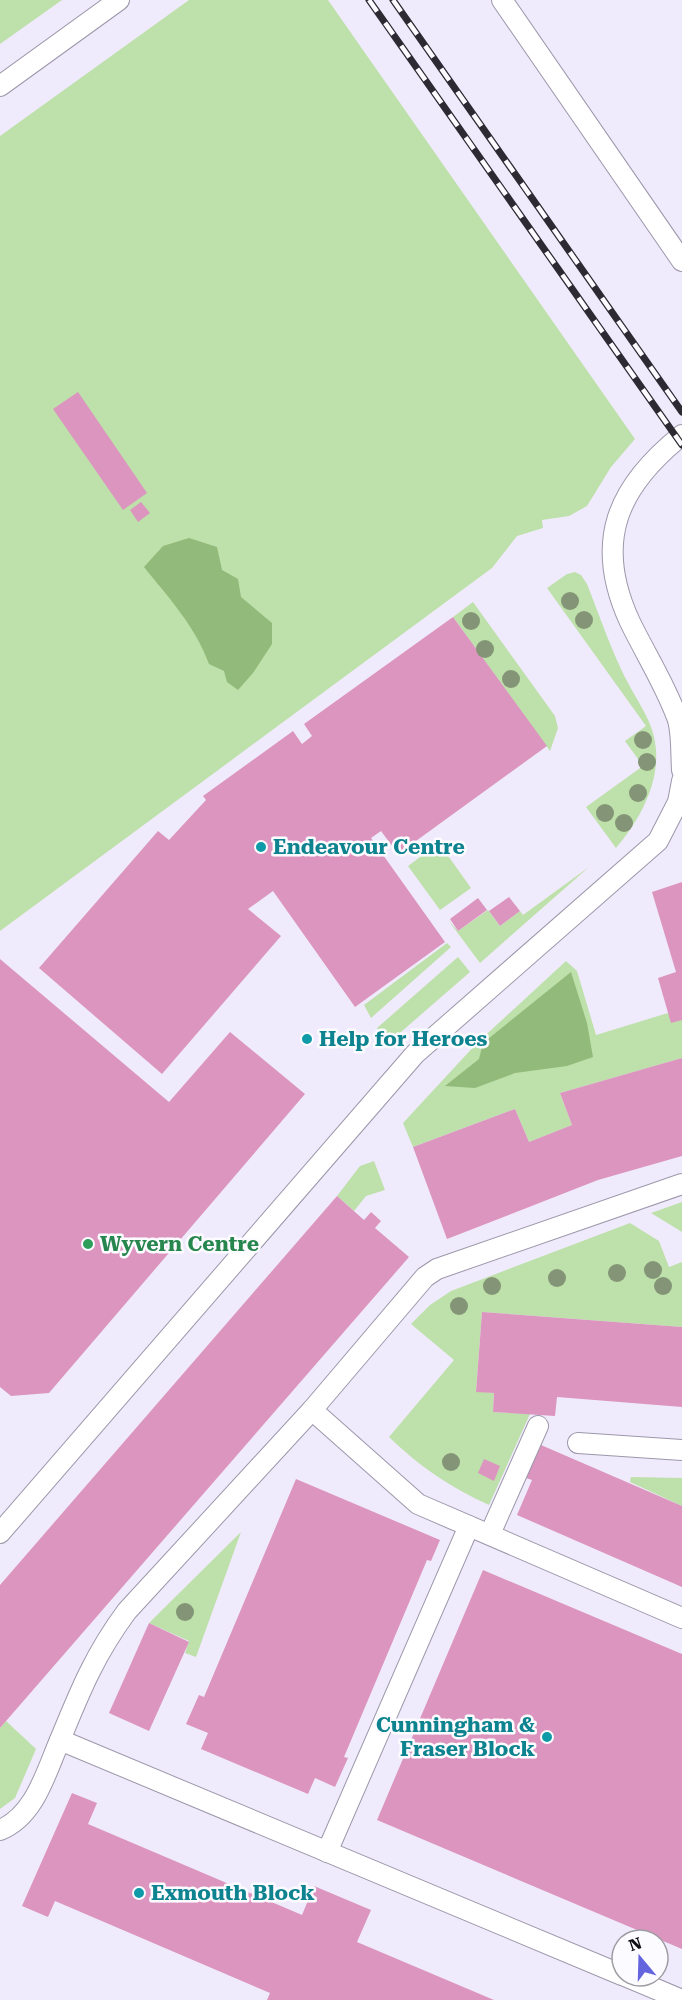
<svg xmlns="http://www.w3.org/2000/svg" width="682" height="2000" font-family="'Roboto Serif',serif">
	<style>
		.green { fill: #bee0aa }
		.forest { fill: #92ba7a }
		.building { fill: #db95bf }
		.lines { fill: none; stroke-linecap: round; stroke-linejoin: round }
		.service-casing { stroke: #9c97aa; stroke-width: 22 }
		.service { stroke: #fff; stroke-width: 20 }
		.rail-casing { stroke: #2d2a33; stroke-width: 7 }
		.rail { stroke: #fcfbff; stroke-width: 4.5; stroke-dasharray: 14; stroke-linecap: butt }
		.tree { fill: #839576 }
		.culture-dot { fill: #0f9aa8; stroke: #fcfbff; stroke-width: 2 }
		.leisure-dot { fill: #2e9e5b; stroke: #fcfbff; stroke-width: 2 }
		.labels { text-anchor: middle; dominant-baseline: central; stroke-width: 5; stroke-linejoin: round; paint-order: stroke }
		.culture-label { font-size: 21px; font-weight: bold; fill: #0d838f; stroke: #fcfbff; text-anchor: start }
		.leisure-label { font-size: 21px; font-weight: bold; fill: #27864d; stroke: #fcfbff; text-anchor: start }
	</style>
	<rect width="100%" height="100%" fill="#f0ebfc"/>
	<g class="green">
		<path d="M0,0h62l-62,44z"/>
		<path d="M189,0h139l307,439 -24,28 -24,39 -18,10 -27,4 1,8 -26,8 -25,32 -492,363v-795z"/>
		<path d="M575,572l6,3 6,9c11,28 21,57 34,85 8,18 20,35 28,53 20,45 -5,93 -33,126l-30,-41 57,-41 -18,-25 21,-15 -99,-138 20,-14z"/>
		<path d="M473,602l82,114 3,12 -8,23 -97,-134z"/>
		<path d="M439,843l32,45 -31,22 -32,-44z"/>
		<path d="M589,867l-109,96 -32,-43 10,11 30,-21 12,16 20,-15 3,4z"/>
		<path d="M447,943l4,4 -80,71 -7,-13z"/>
		<path d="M458,957l12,15 -84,73 -9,-17z"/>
		<path d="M566,961l11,10 19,64 72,-22 14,7v38l-122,35 12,32 -43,17 -14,-33 -102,38 -10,-24 74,-80z"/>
		<path d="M374,1161l11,29 -19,6 -12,15 -17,-15 23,-30z"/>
		<path d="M682,1202v30l-31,-19z"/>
		<path d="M630,1223l29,18 10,26 13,-5v65l-200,-15 -6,79 18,2 -1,19 37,2 -41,91c-39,-18 -69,-38 -100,-68l65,-77 -43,-36 19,-19 21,-14z"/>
		<path d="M631,1477l51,1v28l-52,-24z"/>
		<path d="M241,1532l-45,125 -11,-4 4,-12 -40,-18z"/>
		<path d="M6,1721l30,28 -21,49 -15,11v-81z"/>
	</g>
	<g class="forest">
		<path d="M189,538l28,9 5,23 16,9 3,18 31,26v21l-19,29 -15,17 -11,-8 -3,-11 -15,-7c-13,-37 -41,-67 -65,-97l19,-21z"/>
		<path d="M571,972l16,51 6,34 -26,9 -52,7 -40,15 -30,-2 34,-27 4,-16z"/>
	</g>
	<g class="building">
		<path d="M78,392l69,101 -24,17 -70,-101z"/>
		<path d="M141,502l9,11 -12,9 -8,-12z"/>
		<path d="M453,617l94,129 -149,108 -17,-23 -10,7 74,104 -90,65 -82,-116 -25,18 33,27 -119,138 -123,-106 119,-137 11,9 37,-40 -3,-4 90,-65 9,13 10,-8 -8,-12z"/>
		<path d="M682,882v138l-11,3 -13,-45 18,-6 -24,-80z"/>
		<path d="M509,897l11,14 -20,15 -11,-15z"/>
		<path d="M478,898l9,12 -29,21 -8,-12z"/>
		<path d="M0,959l169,143 61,-70 75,62 -256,299 -38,3 -11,-9z"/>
		<path d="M682,1058v98l-84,24 -151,59 -34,-92 102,-38 14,33 43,-17 -12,-32z"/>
		<path d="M337,1196l27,24 7,-8 10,9 -6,7 34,29 -409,471v-143z"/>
		<path d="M482,1312l200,15v80l-125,-10 -2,19 -62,-4 1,-19 -18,-1z"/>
		<path d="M541,1445l141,61v81l-165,-72 15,-35 -6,-2z"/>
		<path d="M484,1459l16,7 -6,15 -16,-8z"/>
		<path d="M296,1479l144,61 -9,21 -4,-1 -83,197 4,1 -13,29 -20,-9 -7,16 -107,-45 7,-16 -22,-9 13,-29 5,2z"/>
		<path d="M483,1570l199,84v295l-305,-129z"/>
		<path d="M149,1623l40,19 -40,89 -40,-18z"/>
		<path d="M72,1793l25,10 -9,21 214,91 12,-29 57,24 -14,32 137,58h-227l3,-7 -215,-92 -7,16 -26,-11z"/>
	</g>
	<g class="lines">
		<g class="service-casing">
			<g id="service">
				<path d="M502,0l180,261"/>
				<path d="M0,86l119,-86"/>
				<path d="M682,435c-65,52 -89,107 -52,187 16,33 36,64 48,98 4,15 3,35 4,50"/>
				<path d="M312,1410l106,94 264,114"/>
				<path d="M578,1443l104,7"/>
				<path d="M0,1533l415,-479 243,-213 20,-39 4,-21"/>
				<path d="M490,1534l48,-108"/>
				<path d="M60,1740c20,-49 35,-86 67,-129l185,-201 113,-133 12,-8 245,-85"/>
				<path d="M0,1830c35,-14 46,-58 60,-90l562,235"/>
				<path d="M327,1852l142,-326"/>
				<path d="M625,1976l57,24"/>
			</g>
		</g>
		<use href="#service" class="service"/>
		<g class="rail-casing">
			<g id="rail">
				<path d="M369,0l313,445"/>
				<path d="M393,0l289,412"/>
			</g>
		</g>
		<use href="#rail" class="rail"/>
	</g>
	<g class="tree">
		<circle cx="570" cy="601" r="9"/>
		<circle cx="584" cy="620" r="9"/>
		<circle cx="471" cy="621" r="9"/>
		<circle cx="485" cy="649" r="9"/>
		<circle cx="511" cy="679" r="9"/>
		<circle cx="643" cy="740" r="9"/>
		<circle cx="647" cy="762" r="9"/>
		<circle cx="638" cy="793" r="9"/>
		<circle cx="605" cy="813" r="9"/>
		<circle cx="624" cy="823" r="9"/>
		<circle cx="653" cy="1270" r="9"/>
		<circle cx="617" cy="1273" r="9"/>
		<circle cx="557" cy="1278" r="9"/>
		<circle cx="492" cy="1286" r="9"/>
		<circle cx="663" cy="1286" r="9"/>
		<circle cx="459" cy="1306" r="9"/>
		<circle cx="451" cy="1462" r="9"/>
		<circle cx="185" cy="1612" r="9"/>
	</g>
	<g class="culture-dot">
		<circle cx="261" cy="847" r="6"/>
		<circle cx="307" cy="1039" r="6"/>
		<circle cx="547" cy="1737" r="6"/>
		<circle cx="139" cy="1893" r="6"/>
	</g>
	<circle class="leisure-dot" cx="88" cy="1244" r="6"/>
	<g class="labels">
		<g class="culture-label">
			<text x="273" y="847">Endeavour Centre</text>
			<text x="319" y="1039">Help for Heroes</text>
			<text x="535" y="1725" text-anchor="end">Cunningham &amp;<tspan x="535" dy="24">Fraser Block</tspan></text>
			<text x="151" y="1893">Exmouth Block</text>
		</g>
		<g class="leisure-label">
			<text x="100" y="1244">Wyvern Centre</text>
		</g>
	</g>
	<g transform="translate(640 1958) rotate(341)"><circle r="28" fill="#fcfbff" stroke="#9e9ca1" stroke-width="1.5"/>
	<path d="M0-4.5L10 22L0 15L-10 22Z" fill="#6465de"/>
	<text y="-9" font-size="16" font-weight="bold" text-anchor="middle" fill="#100e15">N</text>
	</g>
</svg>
